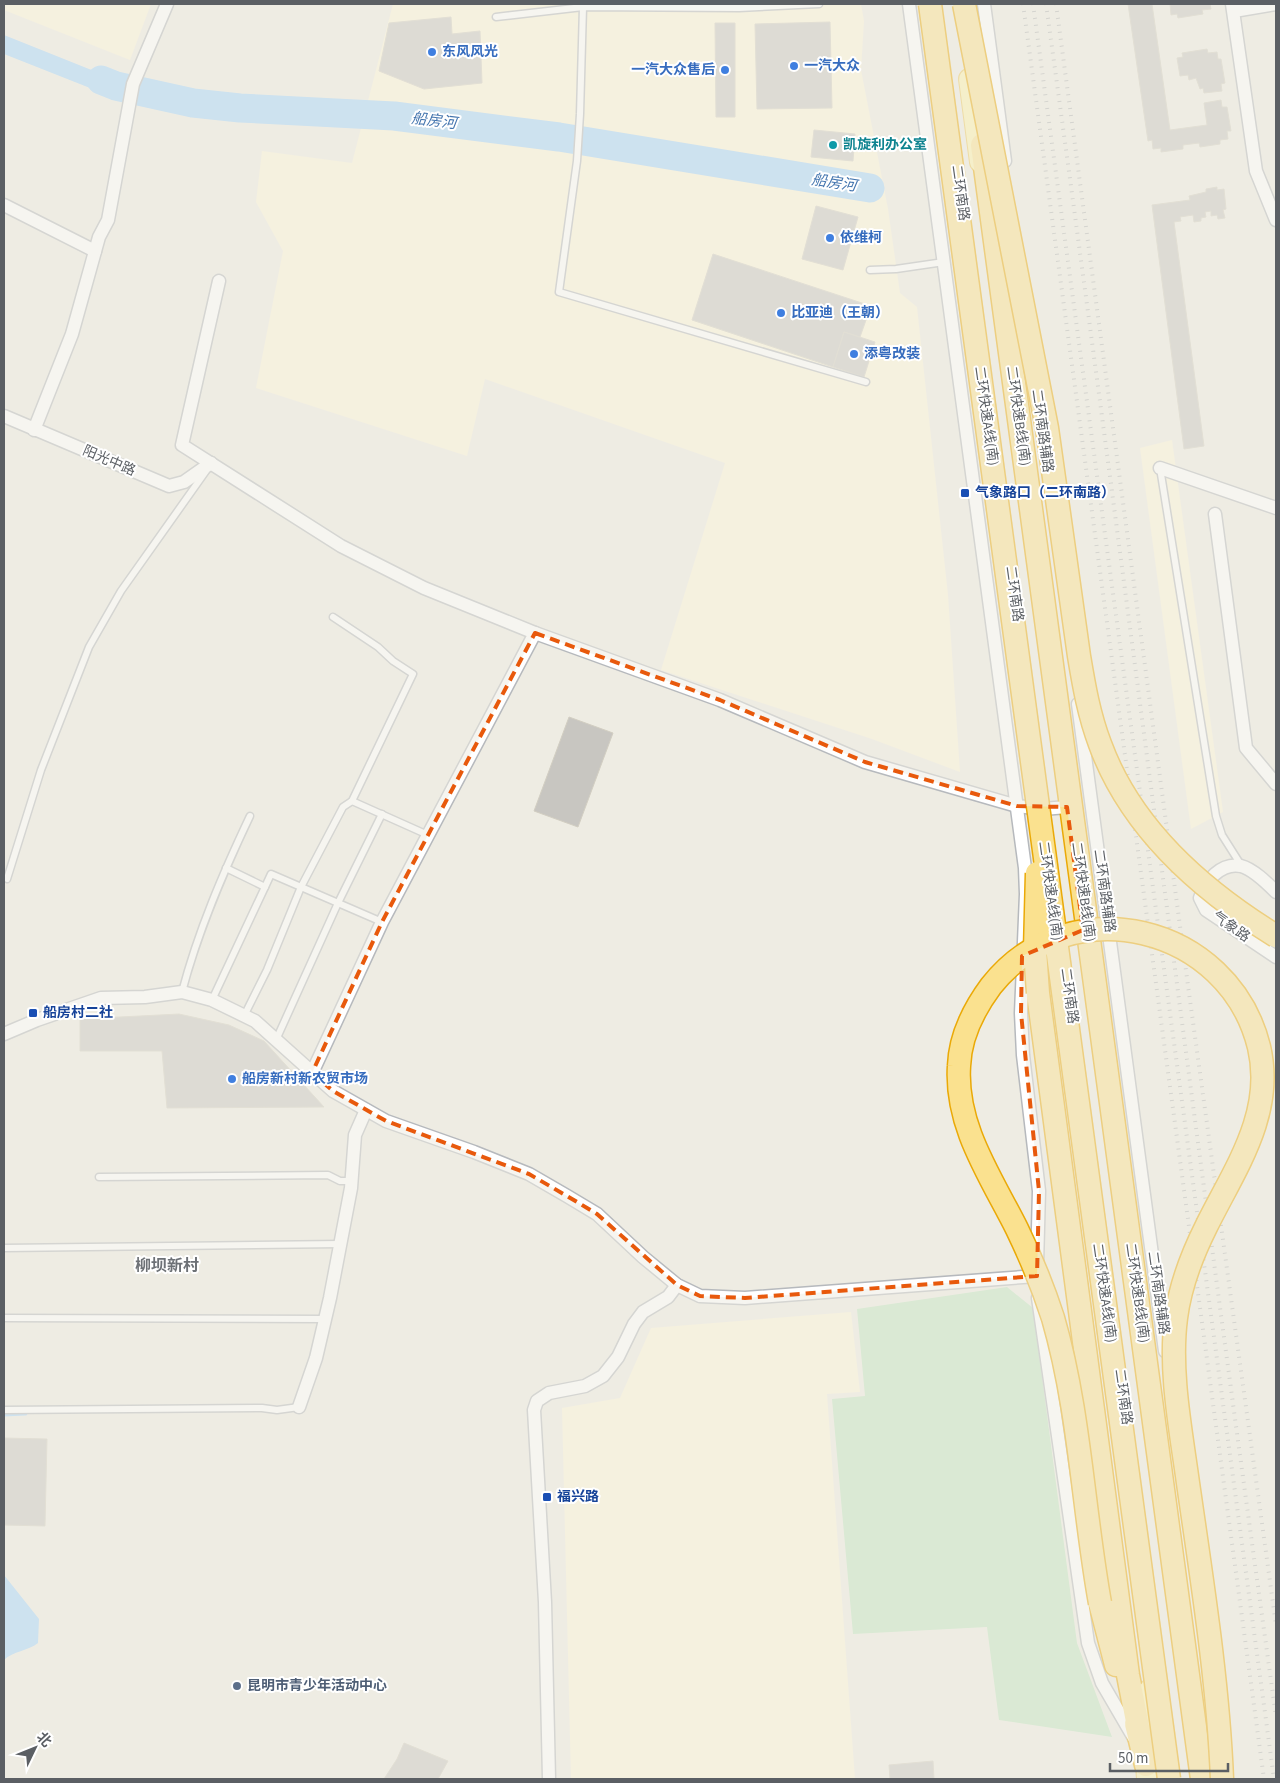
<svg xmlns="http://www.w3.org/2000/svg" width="1280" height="1783" font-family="'Source Sans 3','Noto Sans SC',sans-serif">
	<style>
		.commercial { fill: #fdf5d9 }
		.green { fill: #c0e5c1 }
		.water { fill: #a5d4fc }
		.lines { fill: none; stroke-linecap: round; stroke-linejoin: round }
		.stream { stroke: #a5d4fc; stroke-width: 5 }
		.river { stroke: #a5d4fc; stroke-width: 29 }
		.building { fill: #c8c6c1; stroke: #d2cec2 }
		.lane-casing { stroke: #b6b9bd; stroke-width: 9 }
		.street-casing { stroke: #b6b9bd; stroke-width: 15 }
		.primary-casing { stroke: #edc85d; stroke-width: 22 }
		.highway-casing { stroke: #eaa907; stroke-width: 25 }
		.lane { stroke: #fff; stroke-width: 6 }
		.street { stroke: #fff; stroke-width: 12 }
		.primary { stroke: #fcf1aa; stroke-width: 20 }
		.highway { stroke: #fae18f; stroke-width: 22 }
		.rail { stroke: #b4b5b5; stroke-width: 4; stroke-dasharray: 1 6; stroke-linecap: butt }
		.highway-bridge-casing { stroke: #eaa907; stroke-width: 25; stroke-linecap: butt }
		.highway-bridge { stroke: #fae18f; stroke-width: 22 }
		.marked { fill: none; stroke: #e8590c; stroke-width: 4; stroke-dasharray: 10 6; stroke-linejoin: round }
		.shop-dot { fill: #3f7fe0; stroke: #fff; stroke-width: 2 }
		.culture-dot { fill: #0f9aa8; stroke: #fff; stroke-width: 2 }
		.transit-dot { fill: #1a4fb4; stroke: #fff; stroke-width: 2 }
		.service-dot { fill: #5c6f8a; stroke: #fff; stroke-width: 2 }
		.labels { text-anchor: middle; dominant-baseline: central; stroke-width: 4; stroke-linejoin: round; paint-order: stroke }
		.shop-label { font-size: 14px; font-weight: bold; fill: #366cbe; stroke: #fff; text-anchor: start }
		.culture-label { font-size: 14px; font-weight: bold; fill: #0d838f; stroke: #fff; text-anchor: start }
		.street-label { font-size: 14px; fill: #5b5f64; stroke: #fff }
		.transit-label { font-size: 14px; font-weight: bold; fill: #164399; stroke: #fff; text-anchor: start }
		.service-label { font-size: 14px; font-weight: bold; fill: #4e5e75; stroke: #fff; text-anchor: start }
		.water-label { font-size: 15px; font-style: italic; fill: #4274ae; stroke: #fff }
		.quarter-label { font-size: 16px; font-weight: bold; fill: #6d7176; stroke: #fff }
	</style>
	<rect width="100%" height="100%" fill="#eeece3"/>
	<g class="commercial">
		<path d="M4,4h147l-21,56 -126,-50z"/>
		<path d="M393,4h468l3,17 -3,49 27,139 12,84 17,14 31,288 12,177 -88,-33 -211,-69 64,-207 -240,-84 -18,77 -211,-68 27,-137 -27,-49 6,-51 90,12z"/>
		<path d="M1172,440l51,372 -32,17 -51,-381z"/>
		<path d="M851,1312l9,80 -33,2 28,385h-284l-9,-371 58,-10 31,-70z"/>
	</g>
	<path class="green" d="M1007,1287l26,21 44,335 35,94 -113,-17 -12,-93 -134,7 -21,-235 33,-3 -8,-87z"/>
	<g class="water">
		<path d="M4,35l130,52 -1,18 -129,-51z"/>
		<path d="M4,1575l35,44 -1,24c-10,8 -25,8 -34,17z"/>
	</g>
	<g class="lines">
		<path class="stream" d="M4,1414l21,-1"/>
		<path class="river" d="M101,80l15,6 77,17 47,5 154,8 165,21 311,51"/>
	</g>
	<g class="building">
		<path d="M1128,4h24l18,126 37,-5 -3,-22 17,-3 1,7h5l4,24h-4l1,8 -8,1v4l-20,3 -1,-4 -16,2v4l-22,3v-4l-8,1 -1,-9 -4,1z"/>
		<path d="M1170,4h40l1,5 -9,1 1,4 -25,4 -1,-4 -6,1z"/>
		<path d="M451,17l1,17 28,-3 2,52 -58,6 -45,-18 10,-48z"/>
		<path d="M830,22l2,86 -75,1 -2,-85z"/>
		<path d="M715,23h20v94h-19z"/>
		<path d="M1207,49l1,4 9,-1 1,7h3l4,24 -4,1 1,7 -18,2 -1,-5 -3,1 -4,-11 -7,2 -1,-5 -8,1 -3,-18 6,-1 -1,-4z"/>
		<path d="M814,130l41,4 -2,27 -42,-4z"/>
		<path d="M1217,187v3l7,-1 2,20 -3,1 2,8 -7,1 -1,-4 -6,1v-5l-6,1 1,5 -5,1v3l-7,1 -1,-7 -13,2 1,4 -7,1 30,224 -20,3 -32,-244 38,-5 -1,-4 17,-4v-3z"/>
		<path d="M816,206l42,11 -15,53 -41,-11z"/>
		<path d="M713,254l158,52 -11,31 -16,-5 -11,35 -141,-47z"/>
		<path d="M844,332l31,10 -11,35 -31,-10z"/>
		<path d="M569,717l44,16 -35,94 -44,-16z"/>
		<path d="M179,1014l50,11 35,16 60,66 -157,1 -5,-57h-82v-32z"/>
		<path d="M4,1438l43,1 -2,87 -41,-1z"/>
		<path d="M404,1743l44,18 -10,18h-54l13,-20z"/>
		<path d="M933,1761l1,18h-44l-1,-14z"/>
	</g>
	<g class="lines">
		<g class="lane-casing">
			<g id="lane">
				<path d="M583,7l-3,107 -3,47 -18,131 307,90"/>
				<path d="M496,17l87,-10 156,1 80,-4"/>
				<path d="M870,270l26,-1 48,-7"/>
				<path d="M1160,468l56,348 6,19 19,30"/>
				<path d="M352,801l76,34"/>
				<path d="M226,868l39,19 6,-13 111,48"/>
				<path d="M7,879l34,-109 48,-123 32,-56 85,-120"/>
				<path d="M182,992c16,-61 41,-119 68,-176"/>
				<path d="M212,1000l53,-113"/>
				<path d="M244,1016l23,-46 34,-83 42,-80 9,-6 61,-127 -20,-13 -15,-14 -45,-30"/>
				<path d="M276,1040l62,-137 44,-89"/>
				<path d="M99,1177l229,-2 12,6h11"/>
				<path d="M4,1248l337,-4"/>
				<path d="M4,1318l321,1"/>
				<path d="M4,1410l258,-2 15,2 22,-3"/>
			</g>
		</g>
		<g class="street-casing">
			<g id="street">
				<path d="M909,4l116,864 1,26 -5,119 2,42 16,136 -2,74"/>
				<path d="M984,4l21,157"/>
				<path d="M1232,4l24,167 20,49"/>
				<path d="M1234,11l42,-7"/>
				<path d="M4,205l91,46"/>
				<path d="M219,281l-37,164 159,101 83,42 111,45 185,67 145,62 152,44 26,3 24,-2"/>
				<path d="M4,416l165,70 15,-4 27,-19"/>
				<path d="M34,430l38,-96 27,-97 9,-17 25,-136 34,-80"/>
				<path d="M1160,468l116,40"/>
				<path d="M1215,514l31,234 30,36"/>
				<path d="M1078,704l87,647"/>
				<path d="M1276,892c-9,-9 -23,-23 -35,-26 -20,-4 -36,15 -41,32l6,12 70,47"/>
				<path d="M4,1034l33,-14 64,-22 44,-1 37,-5 30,8 43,21 78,70 53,30 88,31 55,22 38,22 30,18 46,43 34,28 23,11 45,2 292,-22"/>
				<path d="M312,1073l70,-151 153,-289"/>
				<path d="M1038,1298l50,345 14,40 32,55"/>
				<path d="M299,1407l17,-49 14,-60 21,-110 4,-53 11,-25"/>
				<path d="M549,1779l-4,-177 -11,-192 3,-9 12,-8 36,-7 18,-10 15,-19 16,-33 9,-12 25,-15 9,-12"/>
			</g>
		</g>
		<g class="primary-casing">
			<g id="primary">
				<path d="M969,79l11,83"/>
				<path d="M1147,1779l-1,-14 4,-76"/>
			</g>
		</g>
		<g class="highway-casing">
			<g id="highway">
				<path d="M982,145l220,1634"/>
				<path d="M1038,993l90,682 12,62"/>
				<path d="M1100,1603l16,62"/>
				<path d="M1136,1724l10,41"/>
			</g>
		</g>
		<use href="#lane" class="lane"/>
		<use href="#street" class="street"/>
		<use href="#primary" class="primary"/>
		<use href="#highway" class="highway"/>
		<g class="rail">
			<path d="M1023,4l241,1775"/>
			<path d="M1033,4l241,1775"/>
			<path d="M1046,4c79,570 150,1142 230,1712"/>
			<path d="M1056,4l133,989 87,632"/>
		</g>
		<g class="highway-bridge-casing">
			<g id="highway-bridge">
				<path d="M930,4l239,1775"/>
				<path d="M964,4l83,424 32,228c5,30 10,59 21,88 31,85 101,146 176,192"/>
				<path d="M1037,873l-2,77 3,43"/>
				<path d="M1100,1603c-17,-94 -20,-192 -47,-285 -10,-31 -22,-60 -36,-89 -26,-52 -62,-103 -58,-163 1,-29 15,-57 32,-80 79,-100 238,-61 268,61 16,67 -25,123 -53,180 -14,28 -26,59 -30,91 -7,53 5,113 12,165 14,98 30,197 34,296"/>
			</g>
		</g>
		<use href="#highway-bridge" class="highway-bridge"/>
	</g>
	<path d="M0 0H1280V1783H0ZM535,633l185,67 145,62 152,44 50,1 16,123 -61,26 -1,57 18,178 -2,85 -292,22 -45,-2 -23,-11 -80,-71 -30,-18 -38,-22 -143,-53 -53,-30 -21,-18 70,-151z" fill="#eeece3" fill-opacity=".55" fill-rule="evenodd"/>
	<path class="marked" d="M535,633l185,67 145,62 152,44 50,1 16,123 -61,26 -1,57 18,178 -2,85 -292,22 -45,-2 -23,-11 -80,-71 -30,-18 -38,-22 -143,-53 -53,-30 -21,-18 70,-151z"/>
	<g class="shop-dot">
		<circle cx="432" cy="52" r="5"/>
		<circle cx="794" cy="66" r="5"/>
		<circle cx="725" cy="70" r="5"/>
		<circle cx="830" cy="238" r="5"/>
		<circle cx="781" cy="313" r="5"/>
		<circle cx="854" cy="354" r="5"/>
		<circle cx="232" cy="1079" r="5"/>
	</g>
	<circle class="culture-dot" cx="833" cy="145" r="5"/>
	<g class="transit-dot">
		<rect x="960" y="488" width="10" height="10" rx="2.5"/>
		<rect x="28" y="1008" width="10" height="10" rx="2.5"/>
		<rect x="542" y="1492" width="10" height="10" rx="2.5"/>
	</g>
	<circle class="service-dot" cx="237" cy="1686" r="5"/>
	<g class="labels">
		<g class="shop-label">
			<text x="442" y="52">东风风光</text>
			<text x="804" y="66">一汽大众</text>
			<text x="715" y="70" text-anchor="end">一汽大众售后</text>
			<text x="840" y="238">依维柯</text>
			<text x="791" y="313">比亚迪（王朝）</text>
			<text x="864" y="354">添粤改装</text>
			<text x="242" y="1079">船房新村新农贸市场</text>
		</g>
		<g class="culture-label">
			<text x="843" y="145">凯旋利办公室</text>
		</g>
		<g class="street-label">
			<text transform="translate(960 193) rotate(82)">二环南路</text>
			<text transform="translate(986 416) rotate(82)">二环快速A线(南)</text>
			<text transform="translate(1018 416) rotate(82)">二环快速B线(南)</text>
			<text transform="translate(1042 431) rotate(82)">二环南路辅路</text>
			<text transform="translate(109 461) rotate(23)">阳光中路</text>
			<text transform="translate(1014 594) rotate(82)">二环南路</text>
			<text transform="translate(1050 891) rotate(82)">二环快速A线(南)</text>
			<text transform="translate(1104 891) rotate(82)">二环南路辅路</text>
			<text transform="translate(1083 892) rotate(82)">二环快速B线(南)</text>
			<text transform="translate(1231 927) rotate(35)">气象路</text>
			<text transform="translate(1069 996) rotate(82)">二环南路</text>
			<text transform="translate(1104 1293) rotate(82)">二环快速A线(南)</text>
			<text transform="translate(1137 1293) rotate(82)">二环快速B线(南)</text>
			<text transform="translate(1158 1293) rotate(82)">二环南路辅路</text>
			<text transform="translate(1123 1397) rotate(82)">二环南路</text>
		</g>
		<g class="transit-label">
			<text x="975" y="493">气象路口（二环南路）</text>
			<text x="43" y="1013">船房村二社</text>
			<text x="557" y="1497">福兴路</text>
		</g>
		<g class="service-label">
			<text x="247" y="1686">昆明市青少年活动中心</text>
		</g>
		<g class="water-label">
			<text transform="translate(434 121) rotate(7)">船房河</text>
			<text transform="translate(834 183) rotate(9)">船房河</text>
		</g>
		<g class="quarter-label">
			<text x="167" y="1266">柳坝新村</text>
		</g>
	</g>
	<rect width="1280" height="1783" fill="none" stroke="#5b5f64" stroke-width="10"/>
	<g transform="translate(35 1748) rotate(47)" stroke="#ffffff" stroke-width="4" paint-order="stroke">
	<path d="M0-4L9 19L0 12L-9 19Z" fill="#5b5f64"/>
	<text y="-8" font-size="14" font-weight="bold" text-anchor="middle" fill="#5b5f64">北</text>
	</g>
	<path d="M1110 1763v8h118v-8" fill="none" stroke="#5b5f64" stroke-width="2.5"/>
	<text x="1118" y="1763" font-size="15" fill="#5b5f64" stroke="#ffffff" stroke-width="4" paint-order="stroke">50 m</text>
</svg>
